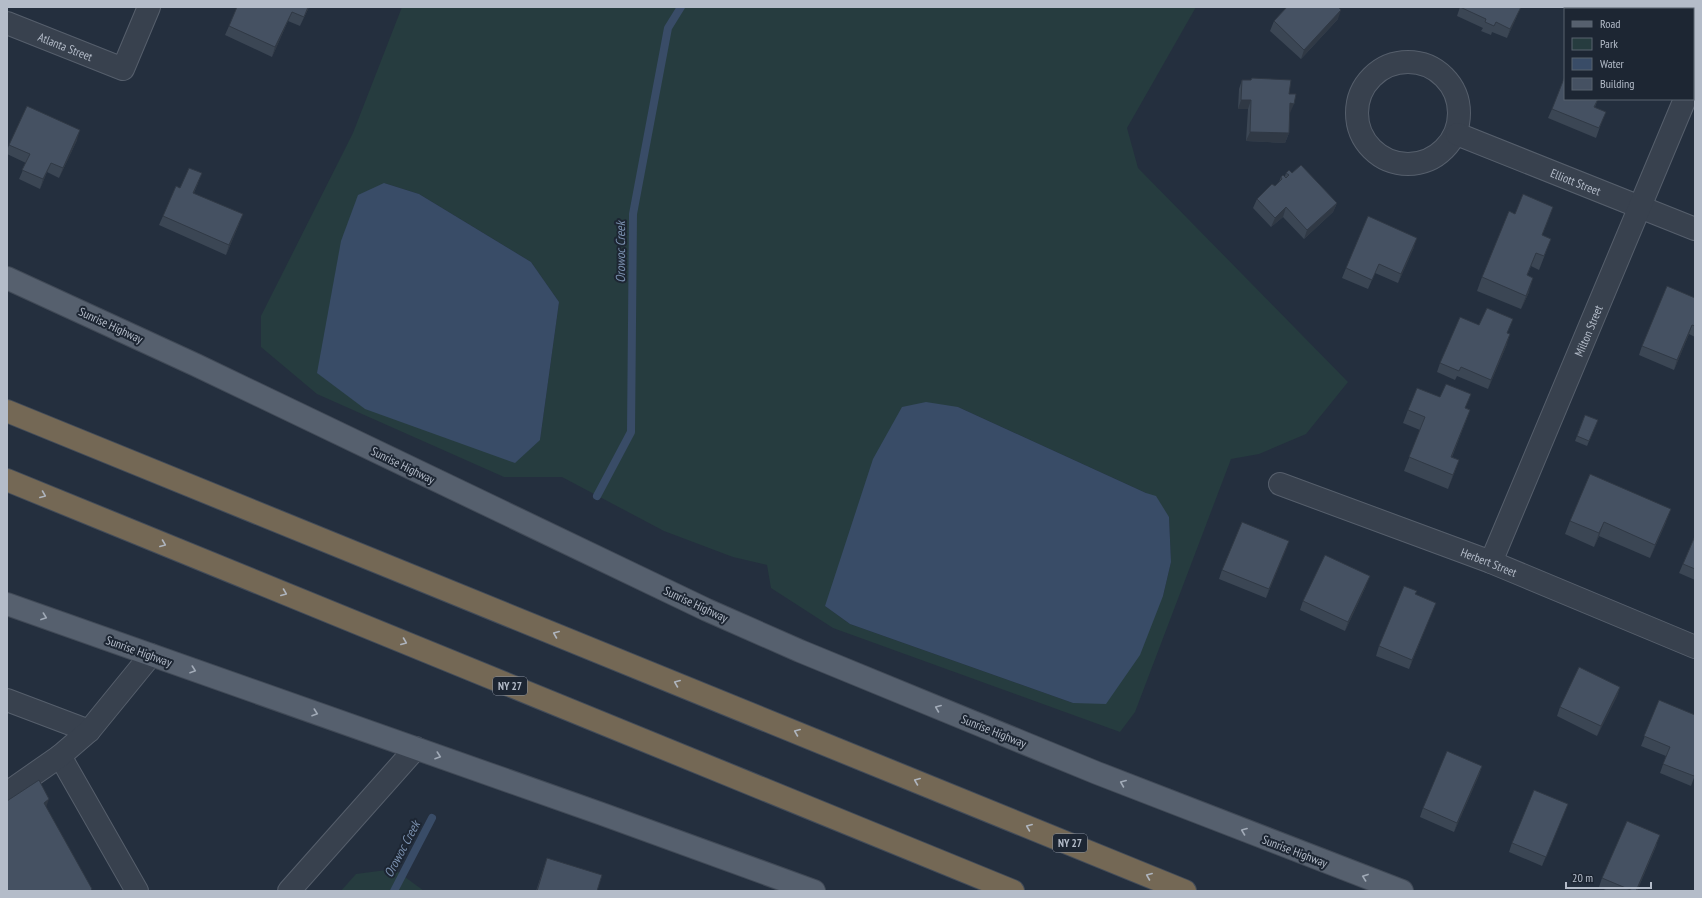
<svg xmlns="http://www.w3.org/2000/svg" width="1702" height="898" font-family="'PT Sans Narrow',sans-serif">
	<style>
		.green { fill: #263c3f; fill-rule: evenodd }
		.water { fill: #394c67 }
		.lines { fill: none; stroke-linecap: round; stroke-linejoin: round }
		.stream { stroke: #394c67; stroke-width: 8 }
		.minor-casing { stroke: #565f6c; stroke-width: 24 }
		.major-casing { stroke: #414a57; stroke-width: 24 }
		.highway-casing { stroke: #434c59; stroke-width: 24 }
		.minor { stroke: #38414e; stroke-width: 22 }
		.major { stroke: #56606e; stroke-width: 22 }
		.highway { stroke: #746855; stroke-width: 22 }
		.wall { fill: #3b4654 }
		.shaded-wall { fill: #303945 }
		.building { fill: #455162; stroke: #303945 }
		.oneway { stroke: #aeb4bd }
		.oneway2 { stroke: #a1aab7 }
		.labels { text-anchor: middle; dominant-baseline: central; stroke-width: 4; stroke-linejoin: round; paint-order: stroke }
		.shield { fill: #1d2633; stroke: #878f9c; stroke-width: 1 }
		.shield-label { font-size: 11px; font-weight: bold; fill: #b4bcc9 }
		.street-label { font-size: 12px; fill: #b4bcc9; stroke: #1d2633 }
		.water-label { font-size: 13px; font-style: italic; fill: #7c92b1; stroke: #1d2633 }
	</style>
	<rect width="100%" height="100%" fill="#242f3e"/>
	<g class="green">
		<path d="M402,7h794l-69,121 11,40 210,214 -42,52 -47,20 -28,5 -96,253 -15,20 -287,-104 -62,-40 -4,-23 -34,-8 -69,-26 -102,-54h-58l-187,-83 -56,-47v-31l92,-183zM384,183l35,11 112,68 28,40 -19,138zM958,407l188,86 23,24 2,45 -8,34 -90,107 -223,-79 -25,-18z"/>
		<path d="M394,869l30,22h-83l15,-17z"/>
	</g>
	<g class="water">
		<path d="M384,183l35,11 112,68 28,40 -19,138 -25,23 -150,-54 -48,-36 24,-132 17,-46z"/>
		<path d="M926,402l32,5 188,86 10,3 13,21 2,45 -8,34 -23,59 -34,49 -33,-1 -223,-79 -25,-18 48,-147 29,-52z"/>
	</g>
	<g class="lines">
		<g class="stream">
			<path d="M597,496l34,-64 2,-218 35,-186 13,-21"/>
			<path d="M394,891l38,-73"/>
		</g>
		<g class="minor-casing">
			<g id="minor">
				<path id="s1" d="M7,23l116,46 26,-62"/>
				<circle cx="1408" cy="113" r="51"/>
				<path d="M1693,79l2,-5"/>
				<path id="s2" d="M1457,134l238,95"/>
				<path id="s3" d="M1280,484l211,78 204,85"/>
				<path id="s4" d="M1491,562l194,-463"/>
				<path d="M7,700l82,31"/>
				<path d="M60,756l77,135"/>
				<path d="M7,793l53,-37 29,-25 62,-76"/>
				<path d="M289,891l127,-143"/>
			</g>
		</g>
		<g class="major-casing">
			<g id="major">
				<path d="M7,278l189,87 511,245 93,41 297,122 305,118"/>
				<path d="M7,604l595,210 212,77"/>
			</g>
		</g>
		<g class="highway-casing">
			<g id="highway">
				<path d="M7,411l1178,480"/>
				<path d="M7,480l1006,411"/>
			</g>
		</g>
		<use href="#minor" class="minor"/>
		<use href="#major" class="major"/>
		<use href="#highway" class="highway"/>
	</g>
	<g class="wall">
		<path d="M309,7l-9,19 -12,-5 -16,36 -47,-22 4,-9z"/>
		<path d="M1285,7h53v12l-37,40 -31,-28 4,-10 12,-13z"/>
		<path d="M1460,7l57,9 -10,22 -15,-6 -1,3 -10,-4 2,-3 -26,-12z"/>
		<path d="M1252,78l37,16 1,19h-1v20l-4,10 -39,-2 2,-32h-10l1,-20 3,-9h9z"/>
		<path d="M1565,99h33l-3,8 7,14 -6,17 -48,-20 4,-9z"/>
		<path d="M77,140l-18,38 -12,-6 -7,17 -21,-10 7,-16 -19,-9v-3l2,-6z"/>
		<path d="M1286,173h6l45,30 -4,9 -29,27 -21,-22 -12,10 -18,-19 4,-9 18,-13 4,-4 2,-5 4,-1z"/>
		<path d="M198,183l-4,10 45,31 -13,31 -67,-30 4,-9 17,-28z"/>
		<path d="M1553,207l-11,28 4,17 -7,18 -8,-4 -4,10 2,16 -8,17 -44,-18 5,-14 33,-63z"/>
		<path d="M1414,247l-16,36 -23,-10 -7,16 -26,-11 4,-10z"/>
		<path d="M1695,298v39l-6,-3 -15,36 -35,-15 3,-9z"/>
		<path d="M1479,325l28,19 -19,45 -31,-13 -2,4 -18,-8 3,-9z"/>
		<path d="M1466,408l4,2 -18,47 7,3 -11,29 -44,-18 16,-41 -17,-7 5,-13z"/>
		<path d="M1585,415l13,5 -11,26 -12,-5z"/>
		<path d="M1570,521l96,1 -16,36 -51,-22 -5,11 -29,-13z"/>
		<path d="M1695,536v44l-16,-7z"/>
		<path d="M1289,541l-23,57 -47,-19 3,-9z"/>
		<path d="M1366,586l-21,45 -45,-21 3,-9z"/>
		<path d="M1415,594l17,18 -23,57 -33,-13 3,-10z"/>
		<path d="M1620,687l-3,9 -20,40 -40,-20 3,-9z"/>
		<path d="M1659,700l36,75 -4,11 -31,-13 6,-17 -25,-10z"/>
		<path d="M1482,766l-3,9 -25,57 -34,-15 3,-9z"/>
		<path d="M1568,804l-26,62 -33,-14 3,-9z"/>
		<path d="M1657,844l-20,47h-29l-9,-4 3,-9z"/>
		<path d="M547,858l50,33h-61z"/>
	</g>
	<g class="shaded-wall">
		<path d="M308,7h1l-9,19 4,-9z"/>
		<path d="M1521,7l-4,9 -10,22 3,-9z"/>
		<path d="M1341,10l-3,9 -37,40 3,-9z"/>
		<path d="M292,12l-20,45 3,-10z"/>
		<path d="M1241,100h10l-3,9h-10z"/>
		<path d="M1290,103l4,1 -4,9h-4z"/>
		<path d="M80,130l-3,10 -18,38 4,-10z"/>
		<path d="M1250,132l39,1 -4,10 -39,-2z"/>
		<path d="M51,163l-4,9 -7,17 3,-10z"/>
		<path d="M202,173l-4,10 -8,19 3,-9z"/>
		<path d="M1337,203l-4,9 -29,27 3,-9z"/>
		<path d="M1286,207l-3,10 -12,10 4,-9z"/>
		<path d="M1553,207l-5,14 -11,27 5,-13z"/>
		<path d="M243,214l-4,10 -13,31 3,-10z"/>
		<path d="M1417,238l-3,9 -16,36 3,-9z"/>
		<path d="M1536,253l-5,13 -9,23 5,-14z"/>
		<path d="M1533,278l-4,14 -8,17 5,-13z"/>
		<path d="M1692,325l-3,9 -15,36 3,-10z"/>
		<path d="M1510,334l-3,10 -19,45 3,-9z"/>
		<path d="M1470,410l-5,13 -19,47 5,-13z"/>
		<path d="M1459,460l-5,14 -6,15 5,-14z"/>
		<path d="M1671,509l-5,13 -16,36 5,-13z"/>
		<path d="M1604,522l-5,14 -5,11 5,-14z"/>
		<path d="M1289,541l-3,9 -20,48 3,-9z"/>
		<path d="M1370,576l-4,10 -21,45 3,-9z"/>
		<path d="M1436,603l-4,9 -23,57 3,-9z"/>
		<path d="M1620,687l-3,9 -20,40 4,-10z"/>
		<path d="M1482,766l-3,9 -25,57 3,-9z"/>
		<path d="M49,799l-6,17 1,-13z"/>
		<path d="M1568,804l-4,9 -22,53 4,-9z"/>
		<path d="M1660,835l-23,56h-1z"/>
	</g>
	<g class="building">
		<path d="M237,7h71l-4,10 -12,-5 -17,35 -46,-21z"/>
		<path d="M1287,7h51l3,3 -37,40 -30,-29z"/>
		<path d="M1460,7h61l-11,22 -14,-7 -2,4 -9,-4 1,-3z"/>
		<path d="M1595,7h55v2h-56z"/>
		<path d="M1565,76v23h33l-4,8 12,5 -7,16 -47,-19z"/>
		<path d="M1252,78l39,2 -2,14h7l-2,10 -4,-1 -1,30 -39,-1 1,-32h-10l1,-20h9z"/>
		<path d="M27,106l53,24 -17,38 -12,-5 -8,16 -21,-9 8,-16 -21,-9z"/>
		<path d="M1301,165l36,38 -30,27 -21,-23 -11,11 -18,-19 15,-15 3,2 7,-7 -1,-2 2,-2 3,3 3,-3 -3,-2 3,-3 3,3z"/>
		<path d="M189,168l13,5 -9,20 50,21 -14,31 -66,-29 13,-30 4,2z"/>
		<path d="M1523,194l30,13 -11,28 9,4 -7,17 -8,-3 -9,22 6,3 -7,18 -44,-19 27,-66 6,3z"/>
		<path d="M1368,216l49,22 -16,36 -22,-10 -7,16 -26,-12z"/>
		<path d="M1667,286l28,12v28l-3,-1 -15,35 -35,-14z"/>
		<path d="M1487,308l26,11 -6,14 3,1 -19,46 -30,-13 -2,4 -19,-8 20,-46 19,8z"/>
		<path d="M1446,384l25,10 -6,14 5,2 -19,47 8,3 -6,15 -44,-18 16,-40 -17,-7 9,-22 23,9z"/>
		<path d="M1585,415l13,5 -9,21 -12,-5z"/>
		<path d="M1590,474l81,35 -16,36 -51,-23 -5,11 -29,-12z"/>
		<path d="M1242,522l47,19 -20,48 -47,-19z"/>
		<path d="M1695,536v33l-12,-5z"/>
		<path d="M1325,555l45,21 -22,46 -45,-21z"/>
		<path d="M1404,586l13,5 -2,3 21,9 -24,57 -33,-14z"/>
		<path d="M1579,667l41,20 -19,39 -41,-19z"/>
		<path d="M1659,700l36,15v59l-1,2 -31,-12 7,-17 -26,-11z"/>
		<path d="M1447,751l35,15 -25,57 -34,-15z"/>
		<path d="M39,780l10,19 -5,4 48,86 -2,2h-83v-90z"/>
		<path d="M1534,790l34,14 -22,53 -34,-14z"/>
		<path d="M1627,821l33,14 -24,56h-3l-31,-13z"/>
		<path d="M547,858l55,17 -5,16h-60z"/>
	</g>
	<defs><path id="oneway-chevron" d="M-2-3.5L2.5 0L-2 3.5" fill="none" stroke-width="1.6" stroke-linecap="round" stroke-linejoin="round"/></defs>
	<g class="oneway">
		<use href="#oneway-chevron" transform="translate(43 495) rotate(22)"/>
		<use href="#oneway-chevron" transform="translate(163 544) rotate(22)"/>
		<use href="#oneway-chevron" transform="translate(284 593) rotate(22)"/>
		<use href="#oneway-chevron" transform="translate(556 634) rotate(-158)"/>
		<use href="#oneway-chevron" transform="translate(404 642) rotate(22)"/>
		<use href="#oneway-chevron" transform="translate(677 683) rotate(-158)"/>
		<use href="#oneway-chevron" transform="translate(797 732) rotate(-158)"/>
		<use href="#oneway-chevron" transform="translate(917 781) rotate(-158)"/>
		<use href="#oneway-chevron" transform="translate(1029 827) rotate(-158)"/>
		<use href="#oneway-chevron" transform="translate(1149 876) rotate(-158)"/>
	</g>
	<g class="oneway2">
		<use href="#oneway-chevron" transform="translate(44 617) rotate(20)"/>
		<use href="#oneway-chevron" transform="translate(193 670) rotate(19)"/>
		<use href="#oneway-chevron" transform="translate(938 708) rotate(-158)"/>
		<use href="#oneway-chevron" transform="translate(315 713) rotate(19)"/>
		<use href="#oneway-chevron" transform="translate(438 756) rotate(19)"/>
		<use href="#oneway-chevron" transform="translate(1123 783) rotate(-158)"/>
		<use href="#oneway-chevron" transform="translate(1244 831) rotate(-159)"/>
		<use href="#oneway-chevron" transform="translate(1365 877) rotate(-160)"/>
	</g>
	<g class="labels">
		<g class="shield">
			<rect x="493" y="677" width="34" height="18" rx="3"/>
			<rect x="1053" y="834" width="34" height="18" rx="3"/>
		</g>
		<g class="shield-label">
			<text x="510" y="686">NY 27</text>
			<text x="1070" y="843">NY 27</text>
		</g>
		<g class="street-label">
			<text stroke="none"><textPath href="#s1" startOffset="63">Atlanta Street</textPath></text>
			<text stroke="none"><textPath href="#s2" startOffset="128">Elliott Street</textPath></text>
			<text transform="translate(111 325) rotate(25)">Sunrise Highway</text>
			<text stroke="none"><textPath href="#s4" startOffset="251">Milton Street</textPath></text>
			<text transform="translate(403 465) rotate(26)">Sunrise Highway</text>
			<text stroke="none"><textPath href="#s3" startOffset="223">Herbert Street</textPath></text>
			<text transform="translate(696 604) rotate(25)">Sunrise Highway</text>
			<text transform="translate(139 651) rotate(20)">Sunrise Highway</text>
			<text transform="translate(994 731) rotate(22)">Sunrise Highway</text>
			<text transform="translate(1295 851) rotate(21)">Sunrise Highway</text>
		</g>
		<g class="water-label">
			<text transform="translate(620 252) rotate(-90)">Orowoc Creek</text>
			<text transform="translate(402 849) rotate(-62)">Orowoc Creek</text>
		</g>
	</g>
	<rect width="1702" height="898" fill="none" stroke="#b4bcc9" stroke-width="16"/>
	<rect x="1564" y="8" width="130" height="92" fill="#1d2633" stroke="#59626f"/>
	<rect x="1572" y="21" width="20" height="6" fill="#56606e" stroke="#59626f"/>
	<text x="1600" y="28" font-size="12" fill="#b4bcc9">Road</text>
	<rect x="1572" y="38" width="20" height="12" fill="#263c3f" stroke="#59626f"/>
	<text x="1600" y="48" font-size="12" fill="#b4bcc9">Park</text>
	<rect x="1572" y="58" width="20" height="12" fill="#394c67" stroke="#59626f"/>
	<text x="1600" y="68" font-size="12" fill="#b4bcc9">Water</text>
	<rect x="1572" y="78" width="20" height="12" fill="#455162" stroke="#59626f"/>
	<text x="1600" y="88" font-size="12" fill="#b4bcc9">Building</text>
	<path d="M1566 882v6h85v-6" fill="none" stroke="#b4bcc9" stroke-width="2"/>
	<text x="1572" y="882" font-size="12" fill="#b4bcc9" stroke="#1d2633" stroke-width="3" paint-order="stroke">20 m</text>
</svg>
